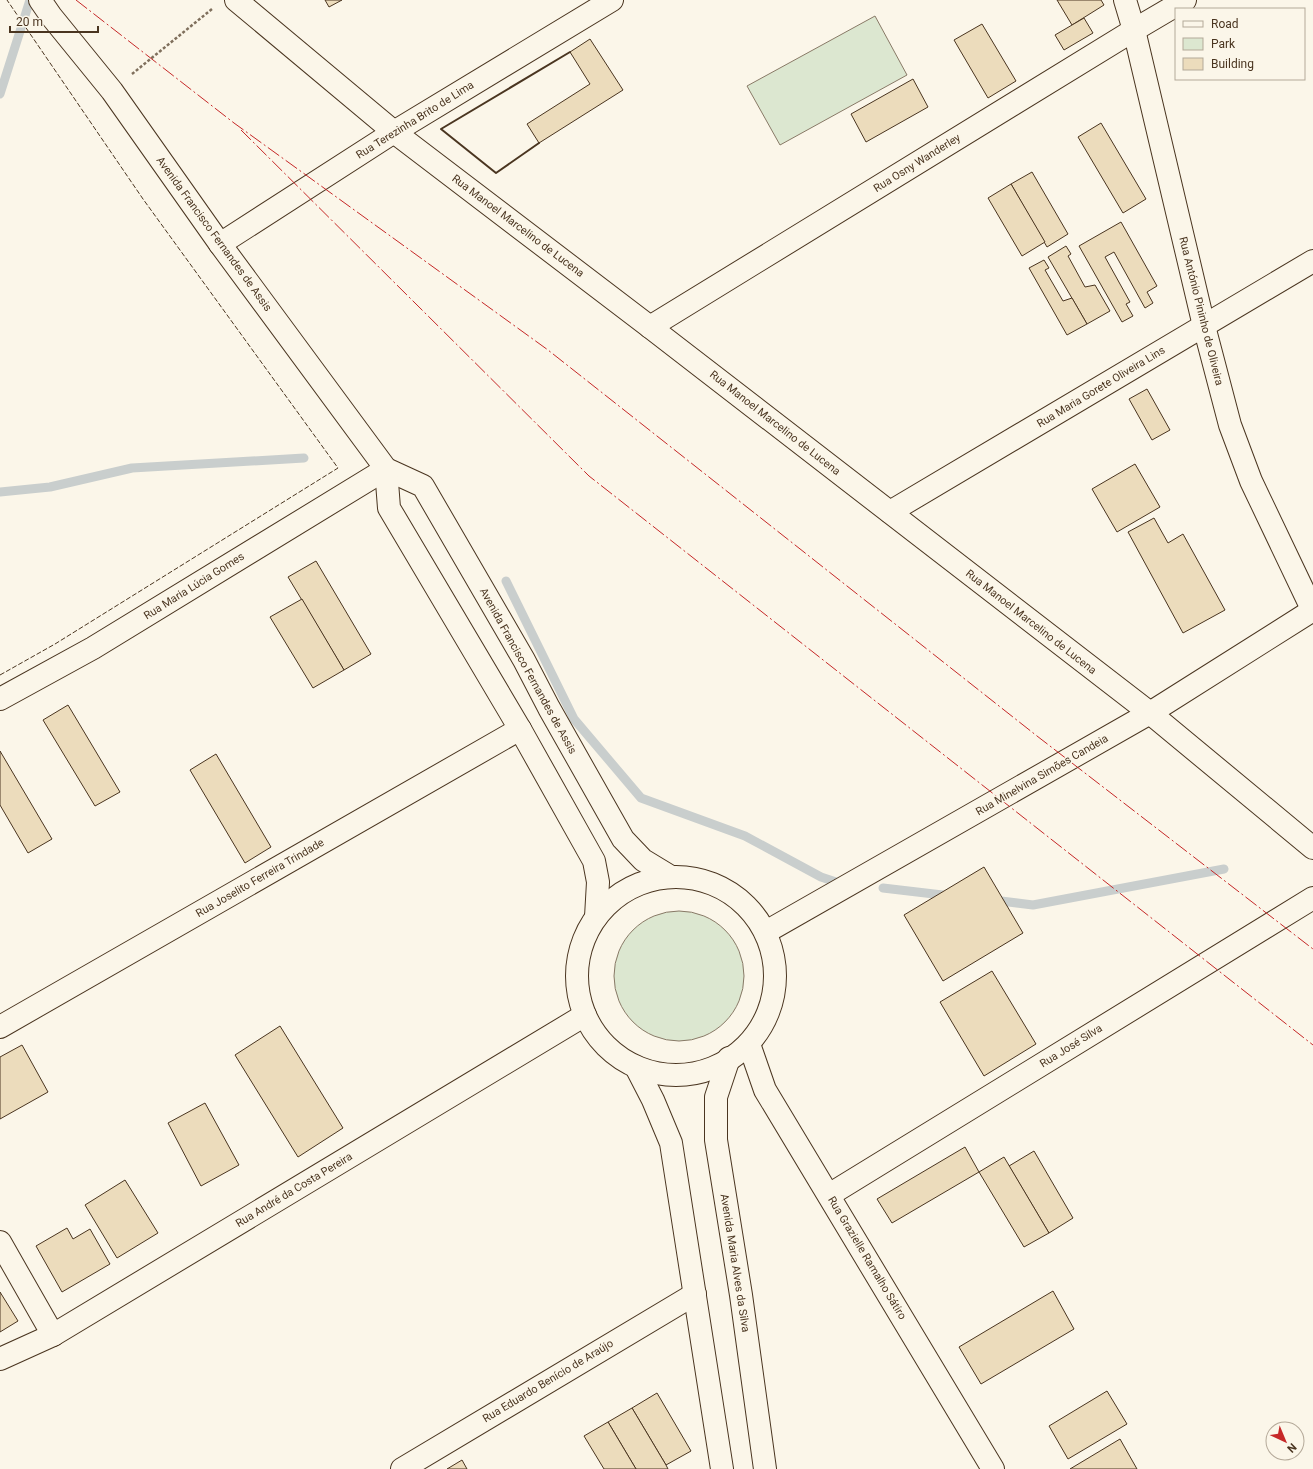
<svg xmlns="http://www.w3.org/2000/svg" width="1313" height="1469" font-family="Roboto,sans-serif">
	<style>
		.green { fill: #dce7d0; stroke: #887966 }
		.lines { fill: none; stroke-linecap: round; stroke-linejoin: round }
		.stream { stroke: #c9cecd; stroke-width: 9 }
		.building { fill: #ecdcbc; stroke: #4a3520 }
		.street-casing { stroke: #4a3520; stroke-width: 24 }
		.path { stroke: #7f6f5c; stroke-width: 2.5; stroke-dasharray: 3 2; stroke-linecap: butt }
		.street { stroke: #fbf6e9; stroke-width: 22 }
		.fence { stroke: #4a3520; stroke-width: 1; stroke-dasharray: 5 2; stroke-linecap: butt }
		.wall { stroke: #4a3520; stroke-width: 2 }
		.power { stroke: #c62828; stroke-width: 1; stroke-dasharray: 14 3 2 3; stroke-linecap: butt }
		.labels { text-anchor: middle; dominant-baseline: central; stroke-width: 3; stroke-linejoin: round; paint-order: stroke }
		.street-label { font-size: 11px; fill: #4a3520; stroke: #fbf6e9 }
	</style>
	<rect width="100%" height="100%" fill="#fbf6e9"/>
	<g class="green">
		<path d="M875,16l32,59 -127,70 -33,-59z"/>
		<circle cx="679" cy="976" r="65"/>
	</g>
	<g class="lines">
		<g class="stream">
			<path d="M0,94l30,-94"/>
			<path d="M0,492l50,-5 82,-19 172,-10"/>
			<path d="M506,581l68,138 67,79 104,38 76,41 21,7"/>
			<path d="M883,888l68,8"/>
			<path d="M993,900l40,5 191,-36"/>
		</g>
	</g>
	<g class="building">
		<path d="M325,0h17l-13,7z"/>
		<path d="M1057,0h44l3,5 -32,20z"/>
		<path d="M1084,18l9,15 -29,17 -9,-15z"/>
		<path d="M982,24l34,57 -28,17 -34,-58z"/>
		<path d="M590,39l33,51 -84,53 -12,-19 63,-40 -20,-32z"/>
		<path d="M913,79l15,28 -62,35 -15,-28z"/>
		<path d="M1101,123l45,76 -23,14 -45,-76z"/>
		<path d="M1032,172l36,62 -21,13 -36,-63z"/>
		<path d="M1011,184l34,58 -23,14 -34,-58z"/>
		<path d="M1121,222l36,64 -10,6 6,11 -8,5 -31,-56 -9,5 25,45 -4,2 7,12 -11,6 -43,-76z"/>
		<path d="M1066,246l5,8 -3,2 17,31 10,-2 15,26 -23,13 -39,-67z"/>
		<path d="M1044,260l5,8 -4,2 18,31 9,-3 15,26 -20,11 -38,-67z"/>
		<path d="M1147,389l23,41 -18,10 -23,-41z"/>
		<path d="M1135,464l25,43 -43,25 -25,-43z"/>
		<path d="M1154,518l14,25 15,-9 42,76 -42,23 -55,-101z"/>
		<path d="M316,561l55,93 -27,16 -56,-93z"/>
		<path d="M302,599l42,71 -31,18 -43,-71z"/>
		<path d="M68,705l52,87 -25,14 -52,-86z"/>
		<path d="M0,751l52,88 -24,14 -28,-48z"/>
		<path d="M216,754l55,93 -26,16 -55,-93z"/>
		<path d="M984,867l39,66 -80,48 -39,-66z"/>
		<path d="M992,971l44,73 -52,32 -44,-74z"/>
		<path d="M280,1026l63,102 -45,29 -63,-102z"/>
		<path d="M22,1045l26,47 -48,27v-62z"/>
		<path d="M205,1103l34,62 -38,21 -33,-63z"/>
		<path d="M965,1147l14,25 -87,51 -15,-24z"/>
		<path d="M1034,1151l39,67 -24,15 -40,-67z"/>
		<path d="M1004,1157l45,76 -25,14 -45,-75z"/>
		<path d="M125,1180l33,53 -41,25 -32,-53z"/>
		<path d="M67,1228l6,11 17,-10 20,35 -48,28 -26,-46z"/>
		<path d="M1053,1291l21,38 -93,55 -22,-37z"/>
		<path d="M0,1292l18,29 -18,11z"/>
		<path d="M1107,1391l20,33 -59,35 -19,-33z"/>
		<path d="M657,1393l34,58 -25,14 -34,-57z"/>
		<path d="M632,1408l34,57 2,4h-32l-28,-47z"/>
		<path d="M608,1422l28,47h-32l-20,-33z"/>
		<path d="M1120,1439l17,30h-67z"/>
		<path d="M462,1460l5,9h-20z"/>
	</g>
	<g class="lines">
		<g class="street-casing">
			<g id="street">
				<path d="M40,0l11,16 61,75 108,153 166,225 37,17 101,174 25,48 74,131 20,21 28,17"/>
				<path d="M236,0l158,132 256,195 500,386 163,135"/>
				<path d="M1125,0l9,30 70,296 26,99 21,56 62,130"/>
				<path d="M220,244l174,-112 218,-132"/>
				<path d="M650,327l484,-297 51,-30"/>
				<path d="M386,469l3,39 131,221 74,132 4,21 -2,35"/>
				<path d="M890,512l423,-251"/>
				<path d="M0,699l93,-51 293,-179"/>
				<circle cx="676" cy="976" r="99"/>
				<path d="M766,932l384,-219 163,-103"/>
				<path d="M0,1027l520,-298"/>
				<path d="M749,1044l16,46 228,379"/>
				<path d="M729,1058l-13,39v43l25,155 24,174"/>
				<path d="M636,1067l17,33 18,43 51,326"/>
				<path d="M829,1195l484,-297"/>
				<path d="M0,1242l53,93"/>
				<path d="M0,1359l53,-24 532,-320"/>
				<path d="M402,1469l293,-175"/>
			</g>
		</g>
		<path class="path" d="M132,74l80,-65"/>
		<use href="#street" class="street"/>
		<path class="fence" d="M0,675l55,-31 283,-176 -195,-269 -136,-199"/>
		<path class="wall" d="M539,143l-43,30 -55,-44 129,-77"/>
		<g class="power">
			<path d="M76,0l158,123 314,227 489,386 276,213"/>
			<path d="M241,130l348,346 724,569"/>
		</g>
	</g>
	<g class="labels">
		<g class="street-label">
			<text transform="translate(415 120) rotate(-32)">Rua Terezinha Brito de Lima</text>
			<text transform="translate(917 163) rotate(-32)">Rua Osny Wanderley</text>
			<text transform="translate(518 226) rotate(37)">Rua Manoel Marcelino de Lucena</text>
			<text transform="translate(214 234) rotate(54)">Avenida Francisco Fernandes de Assis</text>
			<text transform="translate(1201 311) rotate(76)">Rua António Pininho de Oliveira</text>
			<text transform="translate(1101 387) rotate(-31)">Rua Maria Gorete Oliveira Lins</text>
			<text transform="translate(775 423) rotate(38)">Rua Manoel Marcelino de Lucena</text>
			<text transform="translate(194 586) rotate(-32)">Rua Maria Lúcia Gomes</text>
			<text transform="translate(1031 622) rotate(38)">Rua Manoel Marcelino de Lucena</text>
			<text transform="translate(528 671) rotate(61)">Avenida Francisco Fernandes de Assis</text>
			<text transform="translate(1042 775) rotate(-30)">Rua Minelvina Simões Candeia</text>
			<text transform="translate(260 878) rotate(-30)">Rua Joselito Ferreira Trindade</text>
			<text transform="translate(1071 1046) rotate(-32)">Rua José Silva</text>
			<text transform="translate(294 1190) rotate(-31)">Rua André da Costa Pereira</text>
			<text transform="translate(867 1258) rotate(59)">Rua Grazielle Ramalho Sátiro</text>
			<text transform="translate(735 1263) rotate(81)">Avenida Maria Alves da Silva</text>
			<text transform="translate(548 1381) rotate(-31)">Rua Eduardo Benício de Araújo</text>
		</g>
	</g>
	<rect x="1175" y="8" width="130" height="72" fill="#fbf6e9" stroke="#b4a999"/>
	<rect x="1183" y="21" width="20" height="6" fill="#fbf6e9" stroke="#b4a999"/>
	<text x="1211" y="28" font-size="12" fill="#4a3520">Road</text>
	<rect x="1183" y="38" width="20" height="12" fill="#dce7d0" stroke="#b4a999"/>
	<text x="1211" y="48" font-size="12" fill="#4a3520">Park</text>
	<rect x="1183" y="58" width="20" height="12" fill="#ecdcbc" stroke="#b4a999"/>
	<text x="1211" y="68" font-size="12" fill="#4a3520">Building</text>
	<g transform="translate(1285 1441) rotate(136)"><circle r="19" fill="#fbf6e9" stroke="#b4a999"/>
	<path d="M0-3L7 15L0 10L-7 15Z" fill="#c62828"/>
	<text y="-6" font-size="11" font-weight="bold" text-anchor="middle" fill="#4a3520">N</text>
	</g>
	<path d="M10 26v6h88v-6" fill="none" stroke="#4a3520" stroke-width="2"/>
	<text x="16" y="26" font-size="12" fill="#4a3520" stroke="#fbf6e9" stroke-width="3" paint-order="stroke">20 m</text>
</svg>
